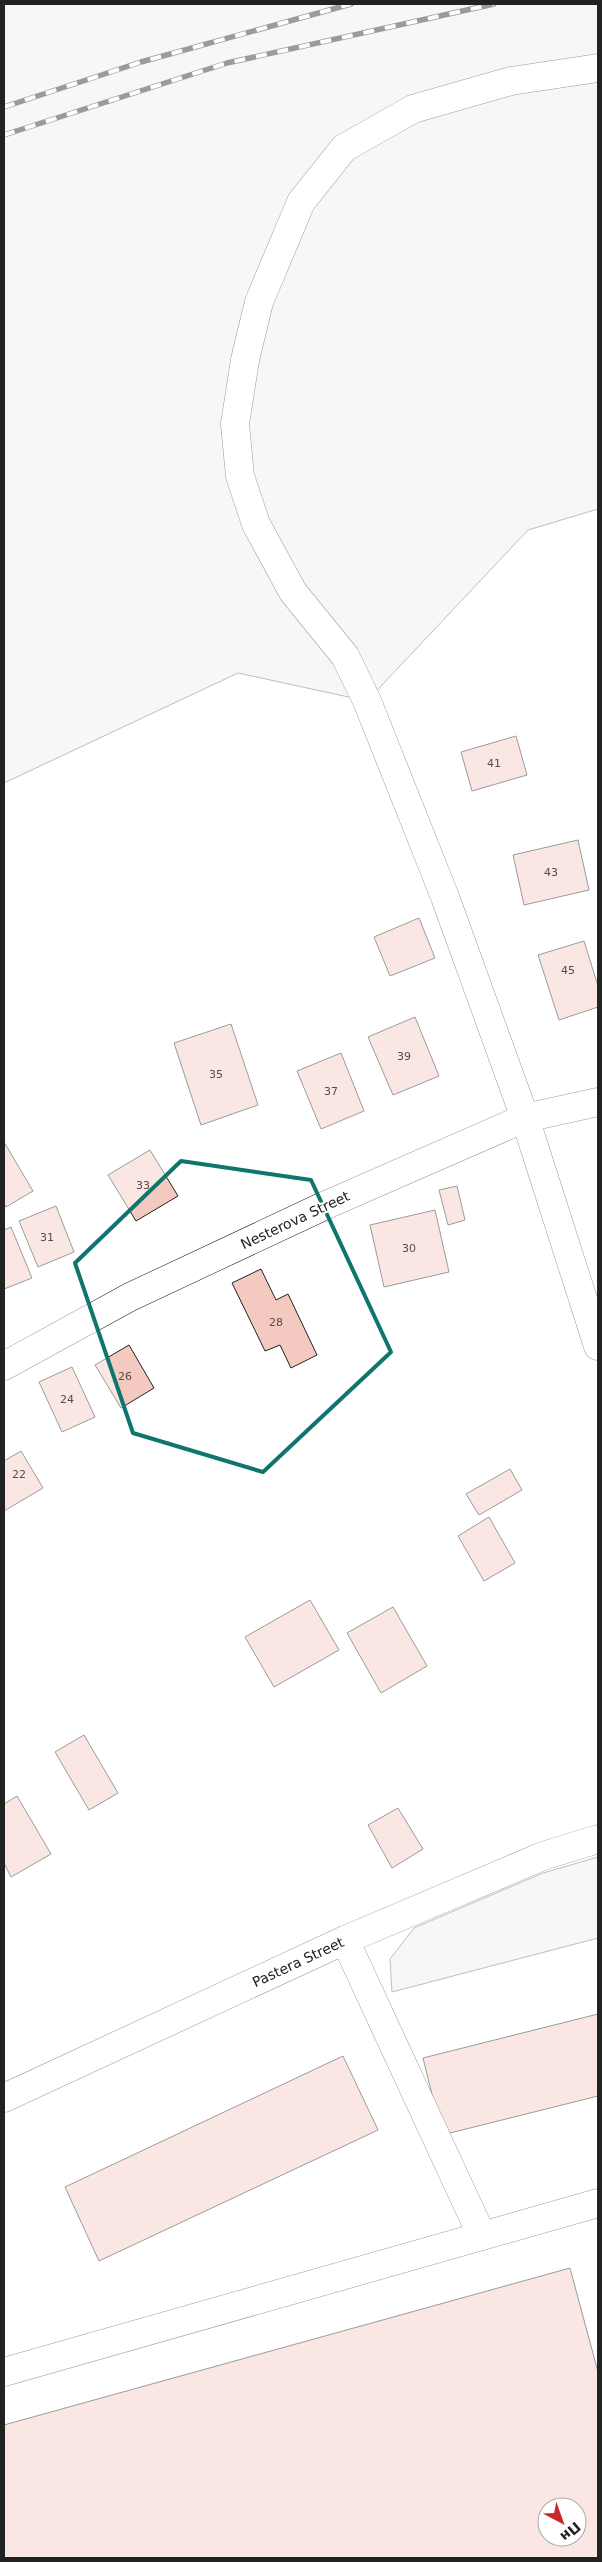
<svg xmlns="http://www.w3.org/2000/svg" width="602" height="2562" font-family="'DejaVu Sans',sans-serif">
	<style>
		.green { fill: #eee; stroke: #6f6f6f }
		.building { fill: #f3c9c0; stroke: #222; fill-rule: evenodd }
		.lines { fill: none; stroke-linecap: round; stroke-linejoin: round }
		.minor-casing { stroke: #222; stroke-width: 29 }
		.minor { stroke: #fff; stroke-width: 28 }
		.rail-casing { stroke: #222; stroke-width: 5.5 }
		.rail { stroke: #fff; stroke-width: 4; stroke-dasharray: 11; stroke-linecap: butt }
		.marked { fill: none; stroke: #0f766e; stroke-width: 4; stroke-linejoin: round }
		.labels { text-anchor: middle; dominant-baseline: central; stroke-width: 4; stroke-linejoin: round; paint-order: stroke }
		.number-label { font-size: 11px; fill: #564c4a }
		.street-label { font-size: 14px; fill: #222; stroke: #fff }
	</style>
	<rect width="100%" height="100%" fill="#fff"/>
	<g class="green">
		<path d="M4,4h594v505l-70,21 -161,171 -129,-28 -234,110z"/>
		<path d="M598,1857v81l-206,54 -2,-33 24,-31 129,-55z"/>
	</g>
	<g class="building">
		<path d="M516,736l11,39 -55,16 -11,-39z"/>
		<path d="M578,840l11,50 -65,15 -11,-50z"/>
		<path d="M419,918l16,40 -45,18 -16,-39z"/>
		<path d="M584,941l14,45v21l-39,13 -21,-65z"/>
		<path d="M415,1017l24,59 -46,19 -25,-58z"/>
		<path d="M231,1024l27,81 -57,20 -27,-82z"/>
		<path d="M341,1053l23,58 -43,18 -24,-58z"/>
		<path d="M4,1142l29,49 -27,16 -2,-4z"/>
		<path d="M150,1150l28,46 -42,25 -28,-46z"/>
		<path d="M457,1186l8,34 -17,5 -9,-35z"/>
		<path d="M56,1206l18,46 -36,15 -19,-46z"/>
		<path d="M435,1210l14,62 -65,15 -14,-62z"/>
		<path d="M11,1227l21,51 -28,11v-59z"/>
		<path d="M261,1269l15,31 12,-6 29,61 -26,13 -11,-23 -15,6 -33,-68z"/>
		<path d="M129,1345l25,43 -33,20 -26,-43z"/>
		<path d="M72,1367l23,50 -33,15 -23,-50z"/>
		<path d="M21,1451l22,37 -39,23v-50z"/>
		<path d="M510,1469l12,21 -43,25 -13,-21z"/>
		<path d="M489,1517l26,46 -31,18 -26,-45z"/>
		<path d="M310,1600l29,50 -65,37 -29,-50z"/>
		<path d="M393,1607l34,59 -46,27 -34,-60z"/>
		<path d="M84,1735l34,58 -29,17 -34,-58z"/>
		<path d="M17,1796l34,58 -40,23 -7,-14v-59z"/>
		<path d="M398,1808l25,41 -31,19 -24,-43z"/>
		<path d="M598,2014v82l-156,39 -19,-77z"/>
		<path d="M343,2056l35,74 -279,131 -34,-74z"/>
		<path d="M570,2268l28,104v186h-594v-133zM547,2507h30v30h-30z"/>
	</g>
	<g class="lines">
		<g class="minor-casing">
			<g id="minor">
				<path d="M598,68l-87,13 -98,28 -69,39 -43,54 -42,100 -14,58 -10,64 5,52 16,48 37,68 52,64 22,45 78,196 80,221 73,228"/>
				<path d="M4,1366l126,-69 196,-92 199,-87 73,-16"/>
				<path d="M345,1940l137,296"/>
				<path d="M4,2098l341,-158 198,-84 55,-17"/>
				<path d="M4,2372l594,-169"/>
			</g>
		</g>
		<use href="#minor" class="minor"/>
		<g class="rail-casing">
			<g id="rail">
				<path d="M4,107l137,-45 210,-58"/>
				<path d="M4,135l223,-72 267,-59"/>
			</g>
		</g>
		<use href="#rail" class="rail"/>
	</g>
	<path d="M0 0H602V2562H0ZM181,1161l130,19 80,172 -128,120 -130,-39 -58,-170z" fill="#fff" fill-opacity=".55" fill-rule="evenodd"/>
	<path class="marked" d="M181,1161l130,19 80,172 -128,120 -130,-39 -58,-170z"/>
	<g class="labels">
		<g class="number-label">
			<text x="494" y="763">41</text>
			<text x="551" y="872">43</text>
			<text x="568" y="970">45</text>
			<text x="404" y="1056">39</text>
			<text x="216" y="1074">35</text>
			<text x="331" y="1091">37</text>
			<text x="143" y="1185">33</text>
			<text x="47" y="1237">31</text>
			<text x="409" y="1248">30</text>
			<text x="276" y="1322">28</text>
			<text x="125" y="1376">26</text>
			<text x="67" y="1399">24</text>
			<text x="19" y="1474">22</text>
		</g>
		<g class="street-label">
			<text transform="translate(295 1220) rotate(-25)">Nesterova Street</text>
			<text transform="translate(298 1962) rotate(-25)">Pastera Street</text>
		</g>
	</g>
	<rect width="602" height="2562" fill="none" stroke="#222222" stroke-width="10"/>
	<g transform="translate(562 2522) rotate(139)"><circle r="24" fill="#ffffff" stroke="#a7a7a7"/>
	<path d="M0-4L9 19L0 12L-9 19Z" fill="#c62828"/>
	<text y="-8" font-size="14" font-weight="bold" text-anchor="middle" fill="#222222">Пн</text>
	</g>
</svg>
